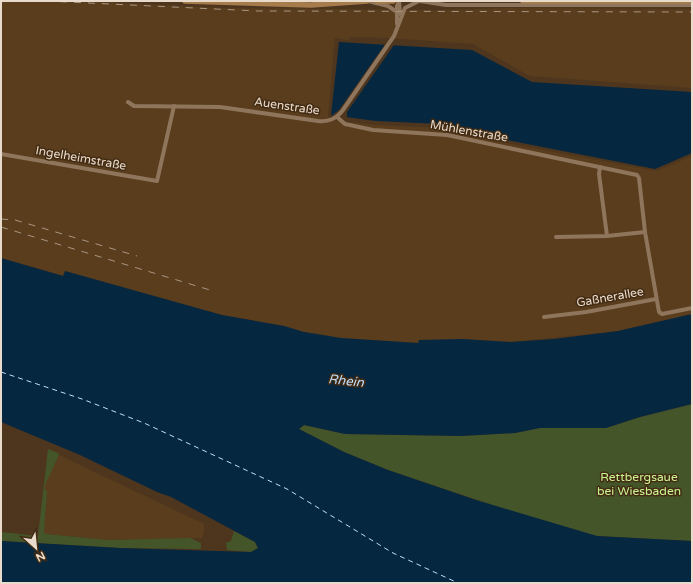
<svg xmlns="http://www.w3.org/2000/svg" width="693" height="584" font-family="'Varela Round',sans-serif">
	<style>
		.built { fill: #593d1d }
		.green { fill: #445629 }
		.water { fill: #062740 }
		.pier { fill: #4e361e }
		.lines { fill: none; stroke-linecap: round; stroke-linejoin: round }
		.ferry { stroke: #bfdefc; stroke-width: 1; stroke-dasharray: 5 4; stroke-linecap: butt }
		.minor { stroke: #8f755b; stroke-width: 4 }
		.secondary { stroke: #a67c4d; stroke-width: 5.5 }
		.rail { stroke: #a89683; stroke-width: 1; stroke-dasharray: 7 7; stroke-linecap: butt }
		.labels { text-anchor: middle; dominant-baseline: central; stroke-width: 3; stroke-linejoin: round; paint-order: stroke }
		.street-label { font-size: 12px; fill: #e9dbcc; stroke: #432c13 }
		.park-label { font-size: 12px; fill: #ccf492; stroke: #432c13 }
		.water-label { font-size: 13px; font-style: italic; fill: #bfdefc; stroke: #432c13 }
	</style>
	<rect width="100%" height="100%" fill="#4e361e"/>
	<g class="built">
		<path d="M1,1h82l139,7 217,2 68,-2 185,1v79l-162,-12 -57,-32 -85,-6 -38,-1 -1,3 -14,-2 -7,79 2,3 47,5 64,3 50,12 165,31 36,-15v158l-74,17 -107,11 -49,-3 -44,4 -77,-5 -37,-6 -20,-6 -62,-11 -157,-44 -1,5 -63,-18z"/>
		<path d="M59,455l145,69v9l-2,5 -94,2 -62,-6 -2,-2 3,-41 -2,-1v-6z"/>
	</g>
	<g class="green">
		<path d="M692,404v137l-95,-5 -75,-21 -134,-45 -44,-18 -45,-23 5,-4 41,9 116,2 54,-3 25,-5h66l34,-11z"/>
		<path d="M48,449l10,4 1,2 -14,30v5l2,1 -3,41 2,2 62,6 82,-2 11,5v6l-81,-1 -119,-7v-9l37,4z"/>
		<path d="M234,531l21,11 3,6 -7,4 -24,-2 -1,-7 5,-2z"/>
	</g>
	<g class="water">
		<path d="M339,42l133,8 60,32 160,10v61l-37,16 -164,-32 -51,-13 -64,-3 -45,-6z"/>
		<path d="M1,258l62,18 2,-5 157,44 62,11 20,6 37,6 77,5 1,-3 43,-1 49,3 43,-3 64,-8 74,-17v90l-52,13 -34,11h-66l-25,5 -54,3 -116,-2 -41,-9 -5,4 45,23 44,18 88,30 121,36 95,5v42h-691v-42l119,7 131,4 7,-4 -3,-6 -84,-45 -14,-5 -77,-37 -79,-33z"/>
	</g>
	<path class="pier" d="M386,43l8,2 -47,67v7l-17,-2 9,-7z"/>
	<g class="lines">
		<path class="ferry" d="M1,372l81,27 62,24 143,66 106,64 65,30"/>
		<g class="minor">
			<path d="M368,1l20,5 9,6"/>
			<path d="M399,1l1,13"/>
			<path d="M420,1l26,4h246"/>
			<path d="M397,24v-18l2,-5"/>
			<path d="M128,102l6,4 86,1 98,14c11,1 18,-2 25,-11l51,-74 11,-28 14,-7"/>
			<path d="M337,117l8,7 28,6 74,5 190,40 2,3 6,54 14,80 3,2 30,-6"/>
			<path d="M1,154l156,27 17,-75"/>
			<path d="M600,167l-1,7 8,62"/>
			<path d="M556,237l51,-1 38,-4"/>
			<path d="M544,317l42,-5 70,-13"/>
		</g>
		<g class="secondary">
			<path d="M185,1l126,4 56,-4"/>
			<path d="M377,1h16"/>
			<path d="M523,1h169"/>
		</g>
		<g class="rail">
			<path d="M46,1l212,10 434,1"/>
			<path d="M1,219l14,1 122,36"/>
			<path d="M1,227l209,63"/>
		</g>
	</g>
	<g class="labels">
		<g class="street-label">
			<text transform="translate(287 106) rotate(8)">Auenstraße</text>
			<text transform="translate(469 131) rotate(10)">Mühlenstraße</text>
			<text transform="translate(81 158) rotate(10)">Ingelheimstraße</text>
			<text transform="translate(610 297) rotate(-10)">Gaßnerallee</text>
		</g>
		<g class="park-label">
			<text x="639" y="477">Rettbergsaue<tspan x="639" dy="14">bei Wiesbaden</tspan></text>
		</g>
		<g class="water-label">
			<text transform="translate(346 381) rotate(6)">Rhein</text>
		</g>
	</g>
	<rect width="693" height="584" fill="none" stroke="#e9dbcc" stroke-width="4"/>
	<g transform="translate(36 548) rotate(153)" stroke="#432c13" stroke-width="3" paint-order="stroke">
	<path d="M0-3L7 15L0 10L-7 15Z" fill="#e9dbcc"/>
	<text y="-6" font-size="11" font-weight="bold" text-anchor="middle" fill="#e9dbcc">N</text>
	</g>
</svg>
